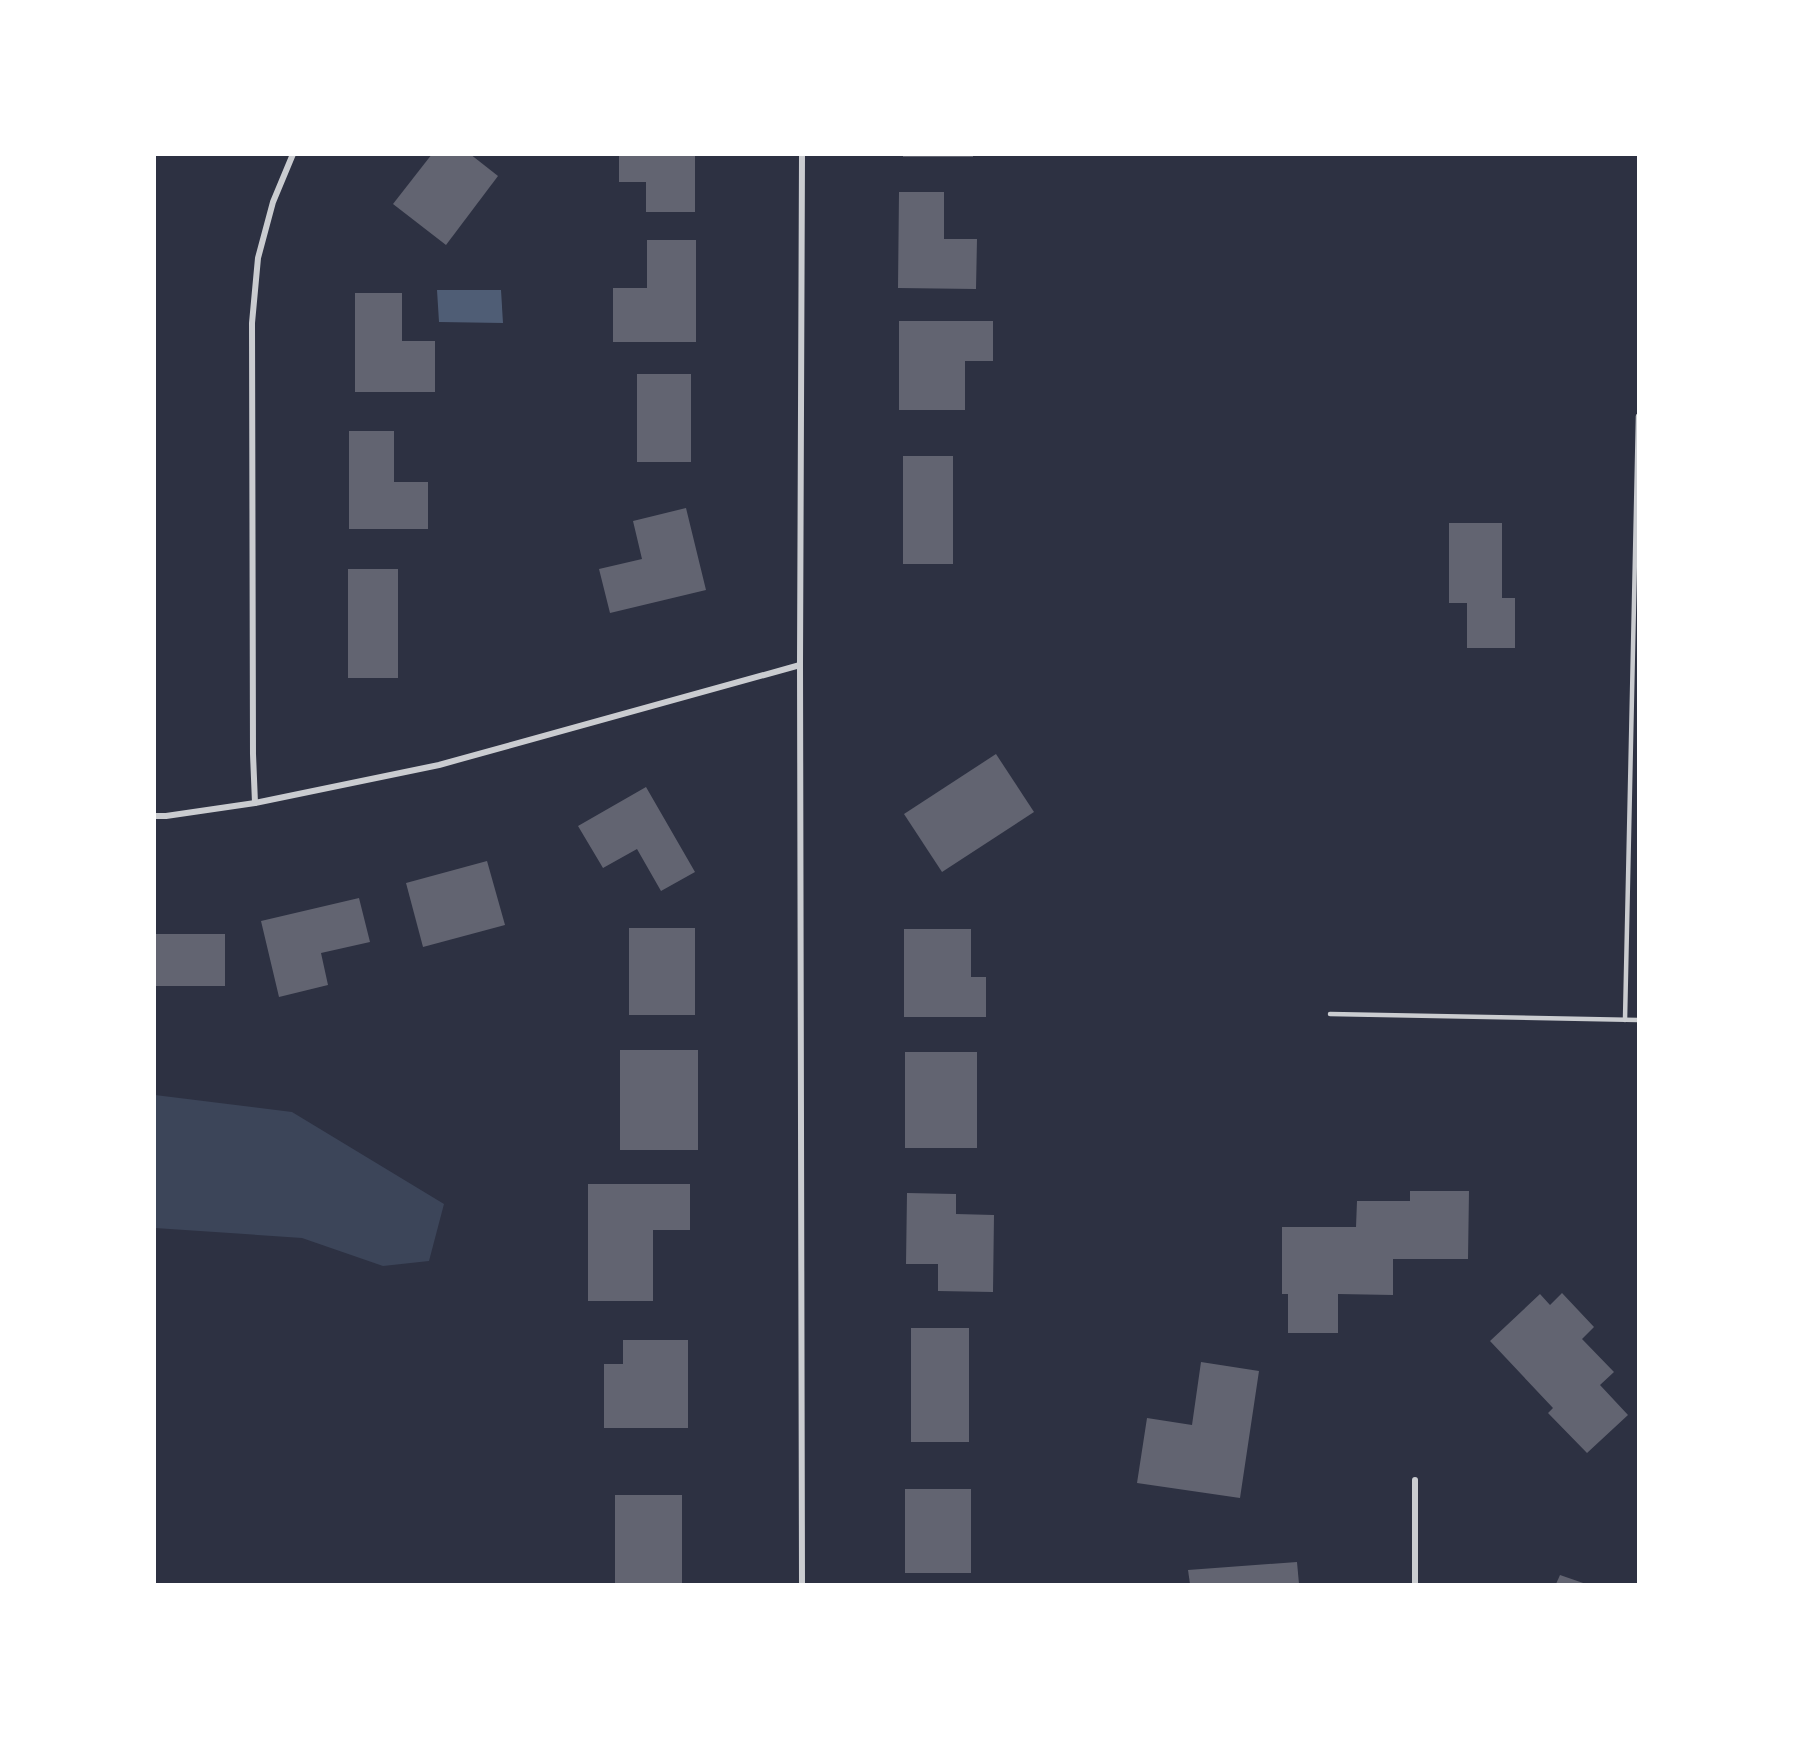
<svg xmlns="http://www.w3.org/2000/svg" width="1793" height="1739" font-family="Karla,sans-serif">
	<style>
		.green { fill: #3c4559 }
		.water { fill: #4f5d75 }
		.building { fill: #626471 }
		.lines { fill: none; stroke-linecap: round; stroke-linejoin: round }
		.service { stroke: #caccd0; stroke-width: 4.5 }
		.minor { stroke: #caccd0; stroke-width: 6 }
	</style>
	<rect width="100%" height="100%" fill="#2d3142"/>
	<path class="green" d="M155,1095l137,17 152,92 -15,57 -46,5 -81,-28 -147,-10z"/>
	<path class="water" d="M437,290h64l2,33 -64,-1z"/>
	<g class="building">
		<path d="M432,154h38l28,22 -52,69 -53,-41z"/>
		<path d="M619,154h76v58h-49v-30h-27z"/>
		<rect x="903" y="154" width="70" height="3"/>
		<path d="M899,192h45v47h33l-1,50 -78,-1z"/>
		<path d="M647,240h49v102h-83v-54h34z"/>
		<path d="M355,293h47v48h33v51h-80z"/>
		<path d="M899,321h94v40h-28v49h-66z"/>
		<rect x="637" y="374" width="54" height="88"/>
		<path d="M349,431h45v51h34v47h-79z"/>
		<rect x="903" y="456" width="50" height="108"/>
		<path d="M686,508l20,82 -96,23 -11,-44 43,-10 -9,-38z"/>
		<path d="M1449,523h53v75h13v50h-48v-45h-18z"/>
		<rect x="348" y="569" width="50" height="109"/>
		<path d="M996,754l38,58 -92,60 -38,-58z"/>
		<path d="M646,787l49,85 -34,19 -24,-42 -34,19 -25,-42z"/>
		<path d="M487,861l18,64 -82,22 -17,-64z"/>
		<path d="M359,898l11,44 -49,11 7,32 -49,12 -18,-76z"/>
		<rect x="629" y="928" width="66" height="87"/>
		<path d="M904,929h67v48h15v40h-82z"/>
		<rect x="154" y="934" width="71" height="52"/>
		<rect x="620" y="1050" width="78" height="100"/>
		<rect x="905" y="1052" width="72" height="96"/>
		<path d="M588,1184h102v46h-37v71h-65z"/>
		<path d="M1410,1191h59l-1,68h-75v36l-55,-1v39h-50v-39h-6v-67h74l1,-26h53z"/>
		<path d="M907,1193l49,1v20l38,1 -1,77 -55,-1v-27h-32z"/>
		<path d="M1562,1293l32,34 -12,12 32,33 -14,13 28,30 -41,38 -39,-40 5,-5 -63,-67 50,-47 10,11z"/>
		<rect x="911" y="1328" width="58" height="114"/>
		<path d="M623,1340h65v88h-84v-64h19z"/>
		<path d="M1201,1362l58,9 -19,127 -103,-15 10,-65 45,7z"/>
		<rect x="905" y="1489" width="66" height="84"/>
		<rect x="615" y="1495" width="67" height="88"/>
		<path d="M1297,1562l2,22h-109l-2,-14z"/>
		<path d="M1560,1575l26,9h-30z"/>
	</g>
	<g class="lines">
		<g class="service">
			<path d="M1330,1014l308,6"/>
			<path d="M1625,1020l13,-604"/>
		</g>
		<g class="minor">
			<path d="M802,154l-2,511 2,919"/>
			<path d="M255,803l-2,-49 -1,-431 6,-65 15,-56 20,-48"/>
			<path d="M154,816h12l89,-13 184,-38 361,-100"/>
			<path d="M1415,1480v104"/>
		</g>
	</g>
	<rect width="1793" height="1739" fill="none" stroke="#ffffff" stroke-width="312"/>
</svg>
